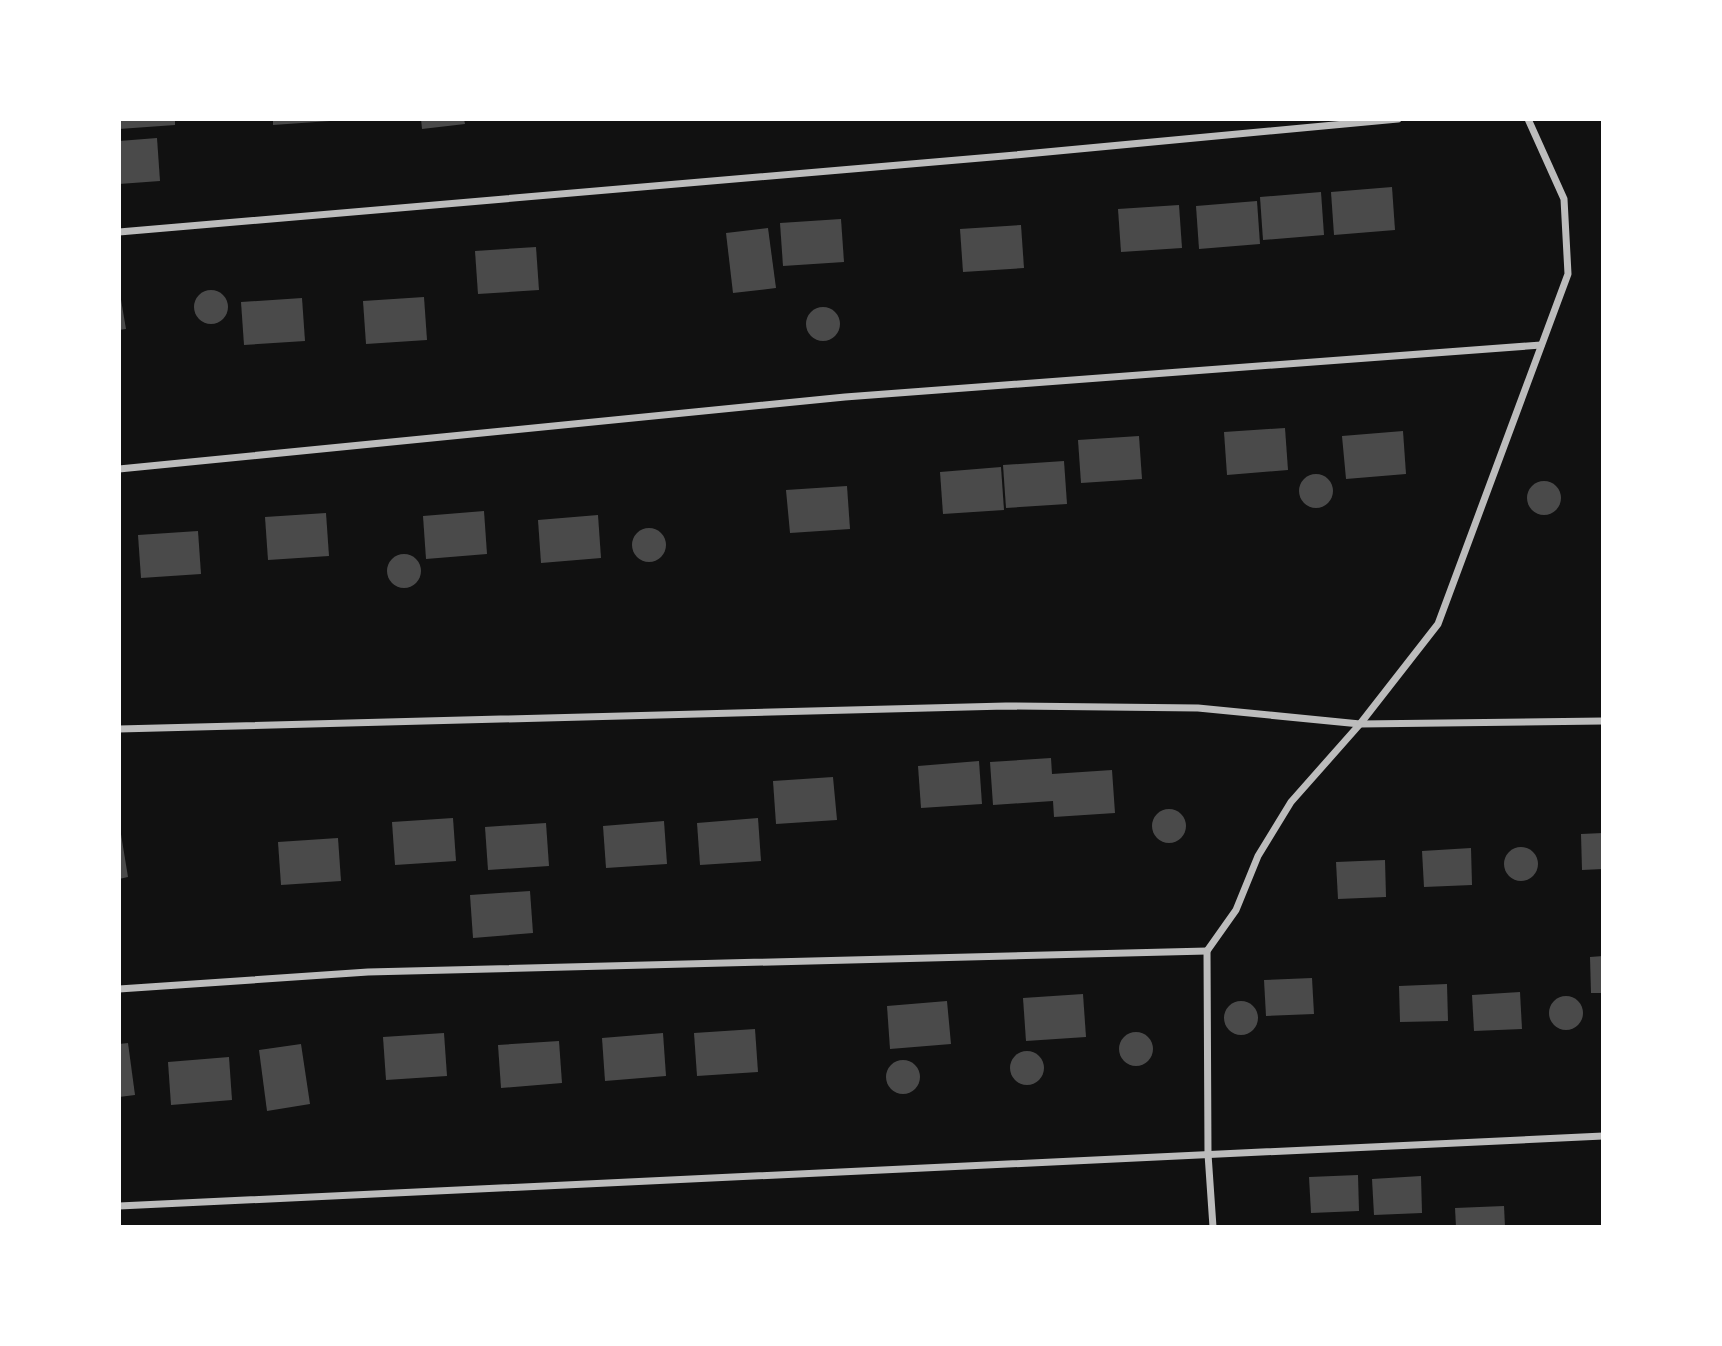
<svg xmlns="http://www.w3.org/2000/svg" width="1722" height="1346" font-family="'Asap Condensed',sans-serif">
	<style>
		.building { fill: #4a4a4a }
		.lines { fill: none; stroke-linecap: round; stroke-linejoin: round }
		.minor { stroke: #bcbcbc; stroke-width: 7 }
	</style>
	<rect width="100%" height="100%" fill="#111"/>
	<g class="building">
		<path d="M119,119h56v6l-56,4z"/>
		<path d="M273,119h57v2l-57,4z"/>
		<path d="M421,119h43l1,5 -43,5z"/>
		<path d="M157,138l3,43 -41,3v-43z"/>
		<path d="M1392,187l3,43 -61,5 -3,-43z"/>
		<path d="M1321,192l3,43 -61,5 -3,-43z"/>
		<path d="M1257,201l3,43 -61,5 -3,-43z"/>
		<path d="M1179,205l3,43 -61,4 -3,-43z"/>
		<path d="M841,219l3,43 -61,4 -3,-43z"/>
		<path d="M1021,225l3,43 -61,4 -3,-43z"/>
		<path d="M768,228l8,60 -43,5 -7,-60z"/>
		<path d="M536,247l3,43 -61,4 -3,-43z"/>
		<path d="M119,288l7,41 -7,1z"/>
		<circle cx="211" cy="307" r="17"/>
		<path d="M424,297l3,43 -61,4 -3,-43z"/>
		<path d="M302,298l3,43 -61,4 -3,-43z"/>
		<circle cx="823" cy="324" r="17"/>
		<path d="M1285,428l3,42 -61,5 -3,-43z"/>
		<path d="M1403,431l3,43 -60,5 -4,-43z"/>
		<path d="M1139,436l3,43 -61,4 -3,-43z"/>
		<path d="M1064,461l3,43 -61,4 -3,-43z"/>
		<path d="M1001,467l3,43 -61,4 -3,-42z"/>
		<circle cx="1316" cy="491" r="17"/>
		<circle cx="1544" cy="498" r="17"/>
		<path d="M847,486l3,43 -60,4 -4,-43z"/>
		<path d="M484,511l3,43 -61,5 -3,-43z"/>
		<path d="M326,513l3,43 -61,4 -3,-43z"/>
		<path d="M598,515l3,43 -60,5 -3,-43z"/>
		<circle cx="649" cy="545" r="17"/>
		<path d="M198,531l3,43 -60,4 -3,-43z"/>
		<circle cx="404" cy="571" r="17"/>
		<path d="M1051,758l1,16 60,-4 3,43 -61,4 -1,-16 -60,4 -3,-43z"/>
		<path d="M979,761l3,43 -61,4 -3,-42z"/>
		<path d="M833,777l4,43 -61,4 -3,-43z"/>
		<circle cx="1169" cy="826" r="17"/>
		<path d="M453,818l3,43 -61,4 -3,-43z"/>
		<path d="M758,818l3,43 -61,4 -3,-42z"/>
		<path d="M664,821l3,43 -61,4 -3,-42z"/>
		<path d="M119,822l9,55 -9,2z"/>
		<path d="M546,823l3,43 -61,4 -3,-43z"/>
		<path d="M1603,833v36l-21,1 -1,-36z"/>
		<path d="M338,838l3,43 -60,4 -3,-43z"/>
		<circle cx="1521" cy="864" r="17"/>
		<path d="M1471,848l1,37 -48,2 -2,-36z"/>
		<path d="M1385,860l1,37 -48,2 -2,-37z"/>
		<path d="M530,891l3,42 -60,5 -3,-43z"/>
		<path d="M1603,956v37h-12l-1,-36z"/>
		<path d="M1312,978l2,36 -48,2 -2,-36z"/>
		<path d="M1447,984l1,37 -48,1 -1,-36z"/>
		<path d="M1520,992l2,37 -48,2 -2,-36z"/>
		<path d="M1083,994l3,43 -60,4 -3,-43z"/>
		<circle cx="1566" cy="1013" r="17"/>
		<circle cx="1241" cy="1018" r="17"/>
		<path d="M947,1001l4,43 -61,5 -3,-43z"/>
		<path d="M755,1029l3,43 -61,4 -3,-43z"/>
		<circle cx="1136" cy="1049" r="17"/>
		<path d="M444,1033l3,43 -61,4 -3,-43z"/>
		<path d="M663,1033l3,43 -61,5 -3,-43z"/>
		<path d="M559,1041l3,42 -61,5 -3,-43z"/>
		<path d="M128,1043l7,52 -16,2v-53z"/>
		<path d="M301,1044l9,60 -43,7 -8,-61z"/>
		<circle cx="1027" cy="1068" r="17"/>
		<path d="M229,1057l3,43 -61,5 -3,-43z"/>
		<circle cx="903" cy="1077" r="17"/>
		<path d="M1358,1175l1,36 -48,2 -2,-36z"/>
		<path d="M1421,1176l1,37 -48,2 -2,-36z"/>
		<path d="M1504,1206l1,21h-49l-1,-19z"/>
	</g>
	<g class="lines">
		<g class="minor">
			<path d="M119,232l885,-76 394,-37"/>
			<path d="M119,469l726,-72 696,-52"/>
			<path d="M119,729l887,-23 192,2 162,16 243,-3"/>
			<path d="M119,989l249,-17 839,-21"/>
			<path d="M119,1206l1484,-70"/>
			<path d="M1213,1227l-5,-73 -1,-203 29,-41 22,-54 33,-54 69,-78 78,-100 130,-350 -4,-75 -36,-80"/>
		</g>
	</g>
	<rect width="1722" height="1346" fill="none" stroke="#ffffff" stroke-width="242"/>
</svg>
